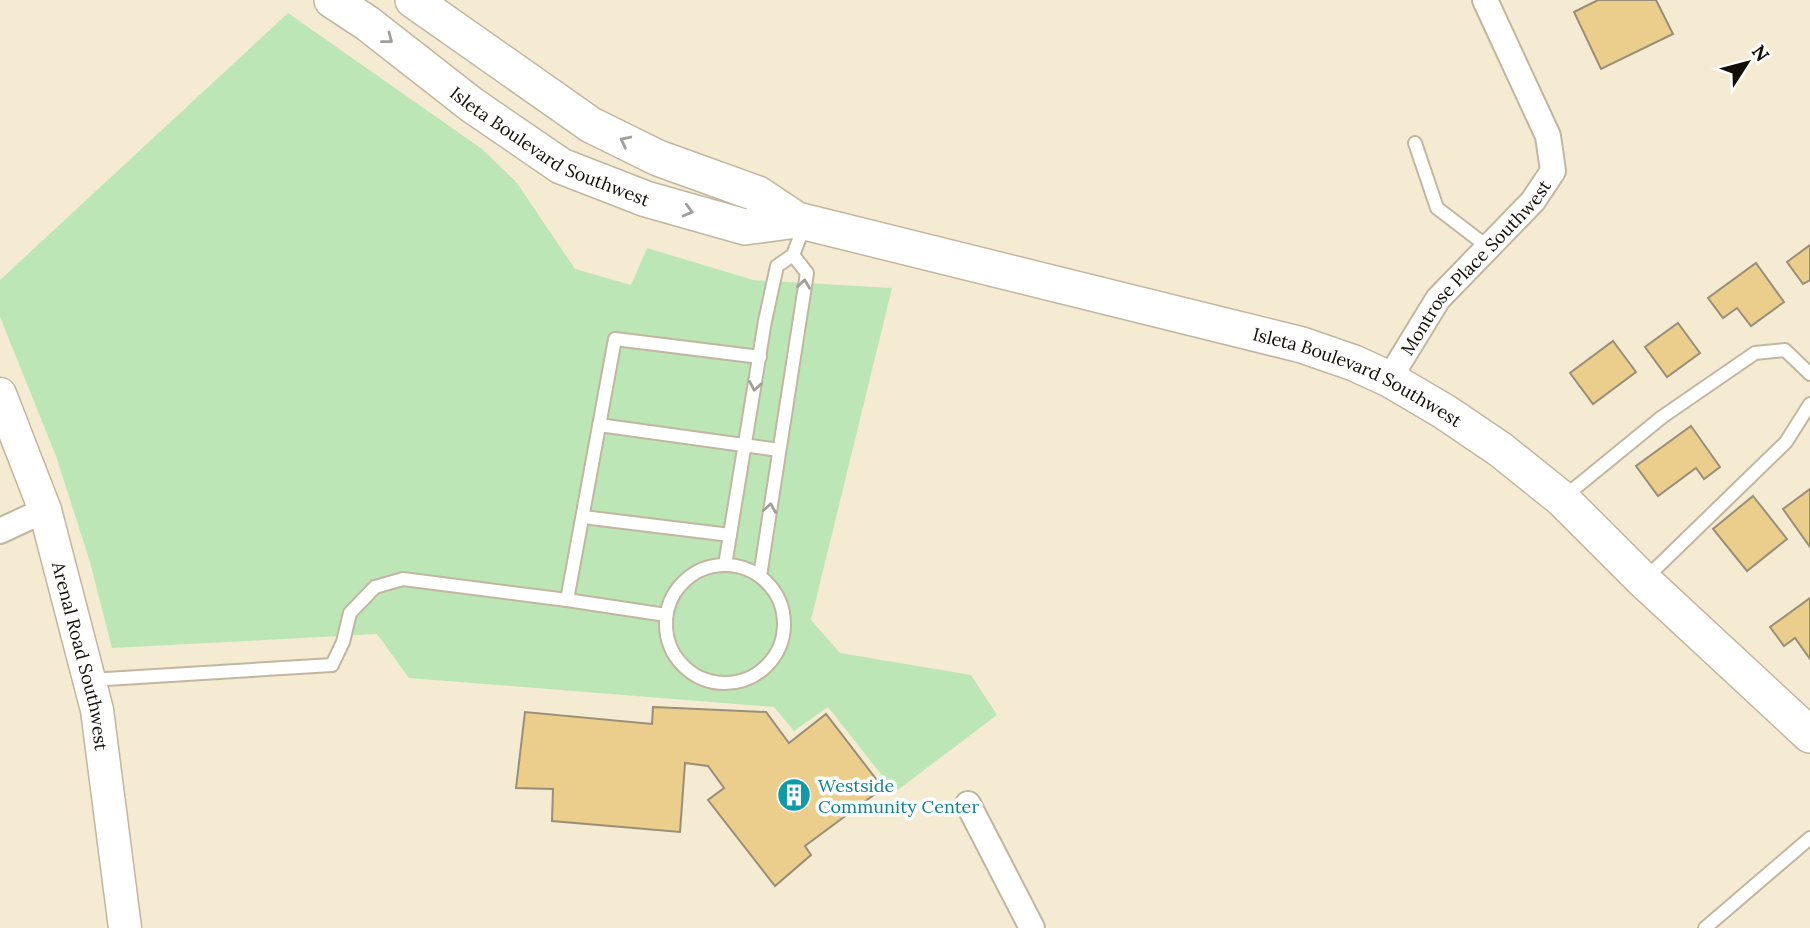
<svg xmlns="http://www.w3.org/2000/svg" width="1810" height="928" font-family="Lora,serif">
	<style>
		.green { fill: #bde6b7 }
		.building { fill: #ebcd8c; stroke: #998f78; stroke-width: 2 }
		.lines { fill: none; stroke-linecap: round; stroke-linejoin: round }
		.service-casing { stroke: #c1b69f; stroke-width: 16 }
		.minor-casing { stroke: #c1b69f; stroke-width: 28 }
		.tertiary-casing { stroke: #c1b69f; stroke-width: 35 }
		.secondary-casing { stroke: #c1b69f; stroke-width: 38 }
		.service { stroke: #fff; stroke-width: 12 }
		.minor { stroke: #fff; stroke-width: 24 }
		.tertiary { stroke: #fff; stroke-width: 32 }
		.secondary { stroke: #fff; stroke-width: 35 }
		.oneway { stroke: #a19f9c }
		.labels { text-anchor: middle; dominant-baseline: central; stroke-width: 7; stroke-linejoin: round; paint-order: stroke }
		.street-label { font-size: 18px; fill: #130f07; stroke: #fff }
		.culture-label { font-size: 18px; fill: #0d838f; stroke: #fff; text-anchor: start }
	</style>
	<rect width="100%" height="100%" fill="#f5ead2"/>
	<path class="green" d="M288,13l194,136 35,34 58,86 56,16 16,-37 106,32 139,8 -81,332 29,33 131,22 26,40 -102,77 -67,-85 -34,24 -20,-24 -365,-29 -32,-44 -265,14 -22,-86 -34,-106 -56,-139v-37z"/>
	<g class="building">
		<path d="M1598,0h58l17,34 -72,35 -27,-57z"/>
		<path d="M1810,245v35l-7,4 -16,-22z"/>
		<path d="M1756,263l28,39 -33,24 -14,-18 -14,10 -15,-20z"/>
		<path d="M1678,323l22,30 -33,24 -22,-30z"/>
		<path d="M1613,341l23,31 -43,32 -23,-31z"/>
		<path d="M1691,426l29,41 -16,12 -8,-11 -38,28 -22,-30z"/>
		<path d="M1810,489v58l-27,-38z"/>
		<path d="M1753,496l34,43 -40,32 -34,-42z"/>
		<path d="M1810,598v61l-15,-21 -11,8 -14,-19z"/>
		<path d="M653,707l113,5 23,31 37,-29 57,74 -78,58 6,9 -36,31 -67,-86 16,-12 -16,-22 -23,-3 -5,69 -128,-11 1,-32 -37,-1 9,-76 127,12z"/>
	</g>
	<g class="lines">
		<g class="service-casing">
			<g id="service">
				<path d="M1415,143l22,65 51,39"/>
				<path d="M599,425l180,25"/>
				<path d="M1564,497l98,-80 93,-64 30,-3 25,24"/>
				<path d="M583,517l147,18"/>
				<circle cx="725" cy="624" r="59"/>
				<path d="M725,565l40,-244 12,-55 16,-11 12,-31"/>
				<path d="M760,576l47,-303 -14,-18"/>
				<path d="M1645,579l141,-137 24,-38"/>
				<path d="M666,615l-99,-15 48,-261 145,18"/>
				<path d="M90,680l242,-15 11,-23 7,-29 25,-26 28,-8 164,21"/>
				<path d="M1705,928l105,-90"/>
			</g>
		</g>
		<g class="minor-casing">
			<g id="minor">
				<path id="s1" d="M1389,379l49,-80 95,-98 20,-30 -5,-35 -63,-136"/>
				<path d="M0,531l45,-21"/>
				<path d="M968,804l64,124"/>
			</g>
		</g>
		<g class="tertiary-casing">
			<g id="tertiary">
				<path id="s2" d="M0,394l45,116 52,200 28,218"/>
			</g>
		</g>
		<g class="secondary-casing">
			<g id="secondary">
				<path id="s3" d="M332,0l35,23 105,82 89,61 85,33 99,28 52,-7"/>
				<path id="s4" d="M413,0l178,125 67,33 100,36 39,26 505,125 52,18 35,16 56,33 56,38 61,49 81,81 167,155"/>
			</g>
		</g>
		<use href="#service" class="service"/>
		<use href="#minor" class="minor"/>
		<use href="#tertiary" class="tertiary"/>
		<use href="#secondary" class="secondary"/>
	</g>
	<defs><path id="oneway-chevron" d="M-2-3.5L2.5 0L-2 3.5" fill="none" stroke-width="1.6" stroke-linecap="round" stroke-linejoin="round" transform="scale(1.75)"/></defs>
	<g class="oneway">
		<use href="#oneway-chevron" transform="translate(388 39) rotate(38)"/>
		<use href="#oneway-chevron" transform="translate(625 141) rotate(-154)"/>
		<use href="#oneway-chevron" transform="translate(688 211) rotate(15)"/>
		<use href="#oneway-chevron" transform="translate(804 284) rotate(-83)"/>
		<use href="#oneway-chevron" transform="translate(755 386) rotate(100)"/>
		<use href="#oneway-chevron" transform="translate(770 508) rotate(-81)"/>
	</g>
	<defs>
		<g id="building-disc" transform="scale(1.75)"><circle r="9.5" fill="#0f9aa8" stroke="#fff"/><path d="M-4-6H4V6H1V3H-1V6H-4ZM-2.5-4.3h1.7v1.8h-1.7ZM.8-4.3h1.7v1.8H.8ZM-2.5-1h1.7V.8h-1.7ZM.8-1h1.7V.8H.8Z" fill="#fff"/></g>
	</defs>
	<g fill-rule="evenodd">
		<use href="#building-disc" x="794" y="795"/>
	</g>
	<g class="labels">
		<g class="street-label">
			<text stroke="none"><textPath href="#s3" startOffset="264">Isleta Boulevard Southwest</textPath></text>
			<text stroke="none"><textPath href="#s1" startOffset="142">Montrose Place Southwest</textPath></text>
			<text stroke="none"><textPath href="#s4" startOffset="1029">Isleta Boulevard Southwest</textPath></text>
			<text stroke="none"><textPath href="#s2" startOffset="275">Arenal Road Southwest</textPath></text>
		</g>
		<g class="culture-label">
			<text x="818" y="785">Westside<tspan x="818" dy="21">Community Center</tspan></text>
		</g>
	</g>
	<g transform="translate(1747 63) rotate(54)" stroke="#ffffff" stroke-width="5" paint-order="stroke">
	<path d="M0-5L12 26L0 18L-12 26Z" fill="#130f07"/>
	<text y="-10" font-size="19" font-weight="bold" text-anchor="middle" fill="#130f07">N</text>
	</g>
</svg>
